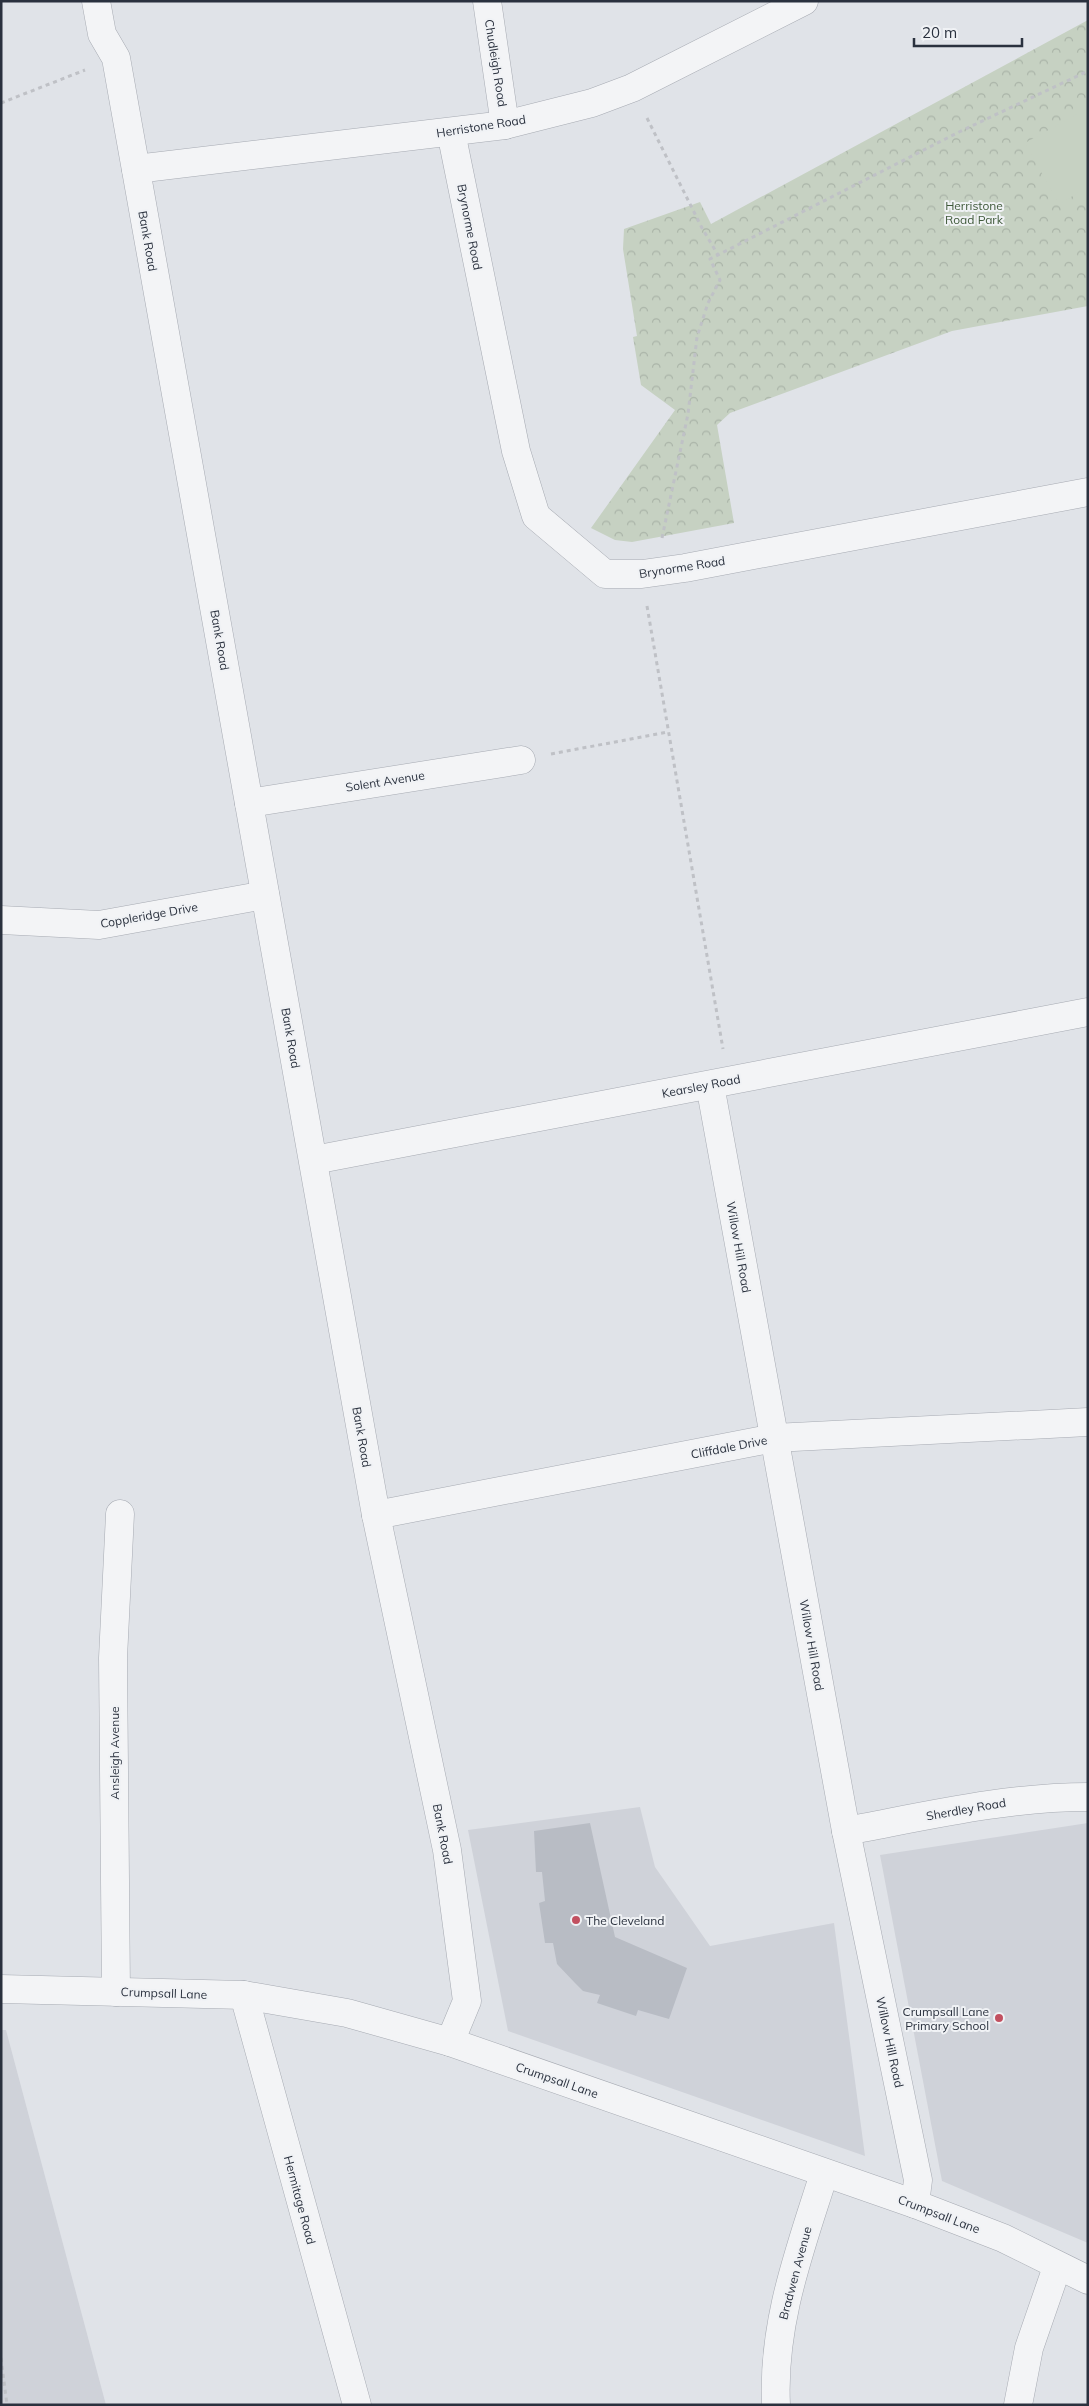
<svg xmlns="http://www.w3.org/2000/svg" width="1089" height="2406" font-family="Mulish,sans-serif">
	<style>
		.built { fill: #cfd2d9 }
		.park { fill: url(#park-crowns) }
		.pitch { fill: #c6d1c2 }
		.building { fill: #b8bcc4 }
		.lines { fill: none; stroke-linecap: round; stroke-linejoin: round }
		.minor-casing { stroke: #a6aab2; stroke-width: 29 }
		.path { stroke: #bfc1c6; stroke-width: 3; stroke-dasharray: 4 4; stroke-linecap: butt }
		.minor { stroke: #f3f4f6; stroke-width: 28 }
		.poi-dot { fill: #c25060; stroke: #f0f2f5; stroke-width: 2 }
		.labels { text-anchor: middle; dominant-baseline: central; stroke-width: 4; stroke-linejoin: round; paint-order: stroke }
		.street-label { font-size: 12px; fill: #2a313e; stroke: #f0f2f5 }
		.park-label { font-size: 12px; fill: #3e5839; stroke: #f0f2f5 }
		.poi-label { font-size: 12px; fill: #2a313e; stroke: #f0f2f5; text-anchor: start }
	</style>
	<defs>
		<pattern id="park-crowns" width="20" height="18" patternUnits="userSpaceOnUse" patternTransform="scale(1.25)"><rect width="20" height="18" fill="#c6d1c2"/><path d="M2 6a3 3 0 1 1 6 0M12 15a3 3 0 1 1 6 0" fill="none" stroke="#aab4a8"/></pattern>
	</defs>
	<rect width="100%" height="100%" fill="#e0e3e8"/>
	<g class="built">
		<path d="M640,1807l15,60 55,79 124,-23 31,233 -357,-125 -40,-201z"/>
		<path d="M1088,1823v420l-146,-62 -62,-326z"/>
		<path d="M1,2030h5l100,375h-105z"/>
	</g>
	<path class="park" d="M1088,20v286l-136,25 -222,82 -13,12 17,98 -102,19 -17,-2 -24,-12 84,-118 -34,-25 -8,-48 4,-1 -14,-87 1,-20 76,-27 11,22z"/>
	<path class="pitch" d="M1088,108v79l-29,17 -34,-61z"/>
	<path class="building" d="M590,1823l25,114 72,31 -18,51 -31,-9 -2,6 -39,-13 3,-8 -17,-4 -8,-8 -18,-19 -4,-21h-8l-6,-40 6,-2 -3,-29h-6l-2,-41z"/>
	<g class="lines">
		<g class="minor-casing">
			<g id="minor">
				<path d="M96,1l6,33 14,24 260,1457 71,335 20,151 -17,41"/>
				<path d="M487,1l18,124"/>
				<path d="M451,132l65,319 20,65 69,58h37l43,-6 403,-76"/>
				<path d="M136,169l369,-44 87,-22 40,-15 172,-87"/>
				<path d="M249,803l272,-43"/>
				<path d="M1,920l98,5 166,-30"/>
				<path d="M710,1085l136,746 72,349 -3,24"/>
				<path d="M314,1160l774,-148"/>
				<path d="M376,1515l398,-77 314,-16"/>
				<path d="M846,1831c81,-15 160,-34 242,-34"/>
				<path d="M1,1989l243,6 103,18 103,29 465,162 88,34 85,42"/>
				<path d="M116,1992l-3,-334 7,-144"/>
				<path d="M244,1995l113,410"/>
				<path d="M776,2405c-4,-82 24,-155 48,-231"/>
				<path d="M1018,2405l11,-57 28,-81"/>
			</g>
		</g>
		<g class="path">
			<path d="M1,103l84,-33"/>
			<path d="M647,118l55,110 16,27"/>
			<path d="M662,538l26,-124 9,-77 11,-34 12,-23 -10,-21 249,-127 129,-61"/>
			<path d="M647,606l76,443"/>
			<path d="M551,754l117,-22"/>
			<path d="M1,2358l6,47"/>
		</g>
		<use href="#minor" class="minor"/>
	</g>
	<g class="poi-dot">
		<circle cx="576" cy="1920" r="5"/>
		<circle cx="999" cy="2018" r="5"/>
	</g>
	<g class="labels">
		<g class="street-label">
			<text transform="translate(496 63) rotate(81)">Chudleigh Road</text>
			<text transform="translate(481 126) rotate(-9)">Herristone Road</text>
			<text transform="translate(470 227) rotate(79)">Brynorme Road</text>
			<text transform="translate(148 241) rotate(80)">Bank Road</text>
			<text transform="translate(682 567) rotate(-9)">Brynorme Road</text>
			<text transform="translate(220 640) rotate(80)">Bank Road</text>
			<text transform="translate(385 781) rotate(-9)">Solent Avenue</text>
			<text transform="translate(149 915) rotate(-10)">Coppleridge Drive</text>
			<text transform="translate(291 1038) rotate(80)">Bank Road</text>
			<text transform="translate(701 1086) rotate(-11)">Kearsley Road</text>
			<text transform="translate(739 1247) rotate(80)">Willow Hill Road</text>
			<text transform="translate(362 1437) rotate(80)">Bank Road</text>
			<text transform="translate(729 1447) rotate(-11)">Cliffdale Drive</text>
			<text transform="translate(812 1645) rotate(80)">Willow Hill Road</text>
			<text transform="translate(114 1753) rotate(-90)">Ansleigh Avenue</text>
			<text transform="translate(966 1809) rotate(-10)">Sherdley Road</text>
			<text transform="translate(443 1834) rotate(79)">Bank Road</text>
			<text transform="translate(164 1993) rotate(2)">Crumpsall Lane</text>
			<text transform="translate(890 2042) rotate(78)">Willow Hill Road</text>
			<text transform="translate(557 2080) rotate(19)">Crumpsall Lane</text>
			<text transform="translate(300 2200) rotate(75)">Hermitage Road</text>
			<text transform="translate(939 2214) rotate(21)">Crumpsall Lane</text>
			<text transform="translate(795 2273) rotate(-75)">Bradwen Avenue</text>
		</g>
		<g class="park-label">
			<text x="974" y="205">Herristone<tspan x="974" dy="14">Road Park</tspan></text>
		</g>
		<g class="poi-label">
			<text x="586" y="1920">The Cleveland</text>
			<text x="989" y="2011" text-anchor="end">Crumpsall Lane<tspan x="989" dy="14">Primary School</tspan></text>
		</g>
	</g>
	<rect width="1089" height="2406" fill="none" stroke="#2a313e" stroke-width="5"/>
	<path d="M914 38v8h108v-8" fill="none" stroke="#2a313e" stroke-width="2.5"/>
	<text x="922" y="38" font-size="15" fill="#2a313e" stroke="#f0f2f5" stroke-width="4" paint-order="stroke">20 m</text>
</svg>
